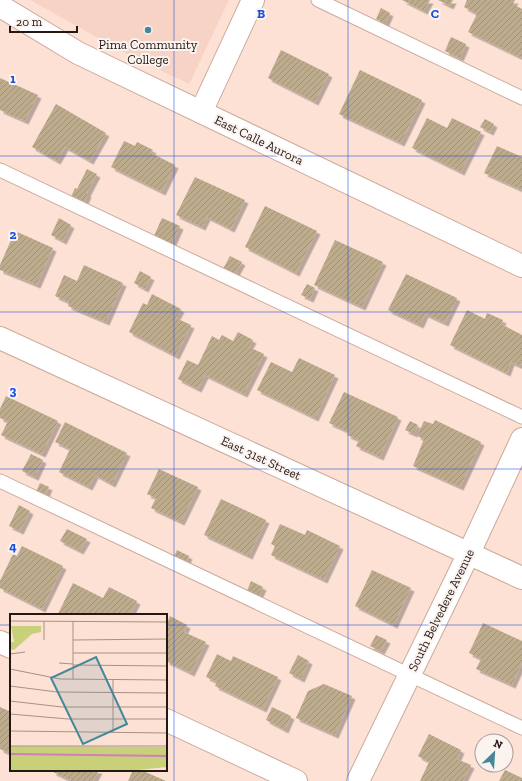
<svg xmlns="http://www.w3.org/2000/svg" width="522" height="781" font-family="'Zilla Slab',serif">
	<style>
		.built { fill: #f6d3c5 }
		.building { fill: url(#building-hatch); filter: url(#shadow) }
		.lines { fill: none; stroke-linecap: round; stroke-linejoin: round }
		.lane-casing { stroke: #ccaa9c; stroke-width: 15 }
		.street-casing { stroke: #ccaa9c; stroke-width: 24 }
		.lane { stroke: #fff; stroke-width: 13 }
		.street { stroke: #fff; stroke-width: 22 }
		.grid { fill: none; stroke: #1d4ed8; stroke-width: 1; stroke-opacity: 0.55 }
		.poi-dot { fill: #458898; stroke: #faf3f0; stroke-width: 1.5 }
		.labels { text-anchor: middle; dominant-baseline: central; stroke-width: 4; stroke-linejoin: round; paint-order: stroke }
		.poi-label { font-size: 13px; fill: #251813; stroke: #faf3f0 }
		.street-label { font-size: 13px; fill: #251813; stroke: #faf3f0 }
		.inset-river { fill: none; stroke: #d07ebe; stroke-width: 2 }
		.inset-road { fill: none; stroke: #a79187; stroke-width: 1 }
		.view { fill: #458898; fill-opacity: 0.15; stroke: #458898; stroke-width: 2 }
		.inset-edge { fill: none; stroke: #251813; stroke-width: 2 }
		.grid-label { font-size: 13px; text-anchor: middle; font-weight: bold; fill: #1d4ed8; stroke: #faf3f0; stroke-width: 4; stroke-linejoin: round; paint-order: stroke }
	</style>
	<defs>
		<pattern id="building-hatch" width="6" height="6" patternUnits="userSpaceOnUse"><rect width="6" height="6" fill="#bdab8e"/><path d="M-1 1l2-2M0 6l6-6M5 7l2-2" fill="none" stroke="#a2927a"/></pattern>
		<filter id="shadow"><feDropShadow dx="3.5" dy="3.5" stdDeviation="0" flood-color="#0004"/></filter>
	</defs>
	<rect width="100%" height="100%" fill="#fde1d5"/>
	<path class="built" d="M30,0h199l-40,84 -62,-30z"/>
	<g class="building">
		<path d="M402,0h28l-6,11z"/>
		<path d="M438,0h15l-3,6z"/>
		<path d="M467,0h48l-2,4 9,5v49l-54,-26 9,-18 -13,-7z"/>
		<path d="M381,8l9,5 -5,11 -9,-5z"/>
		<path d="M451,37l15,7 -6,14 -15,-7z"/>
		<path d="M281,50l48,24 -14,28 -47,-24z"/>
		<path d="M360,70l62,30 -21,43 -62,-29z"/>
		<path d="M0,78l38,17 -13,26 -25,-11z"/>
		<path d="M56,104l50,29 -16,28 -25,-14 -8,14 -25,-14z"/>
		<path d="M427,118l20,10 5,-10 29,14 -20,40 -49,-24z"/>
		<path d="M485,119l9,5 -4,8 -10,-5z"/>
		<path d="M124,141l11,5 2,-4 16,8 -2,3 24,12 -13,27 -51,-25z"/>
		<path d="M497,146l25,11v33l-38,-17z"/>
		<path d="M87,169l10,5 -10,19 1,1 -4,9 -13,-6 4,-9 2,1z"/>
		<path d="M195,177l50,23 -14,29 -24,-12 -5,10 -26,-12z"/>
		<path d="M265,206l52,25 -21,42 -51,-26z"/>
		<path d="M59,218l12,7 -8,16 -12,-6z"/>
		<path d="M162,218l18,8 -8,18 -18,-8z"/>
		<path d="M15,231l38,17 -16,37 -37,-15v-5z"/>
		<path d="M335,240l48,22 -21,45 -48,-22z"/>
		<path d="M230,256l12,6 -8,14 -11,-7z"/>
		<path d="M84,265l39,18 -17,39 -38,-16 1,-4 -14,-6 9,-21 13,6z"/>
		<path d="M140,271l11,6 -6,12 -11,-6z"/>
		<path d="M406,274l51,24 -12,25 -20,-9 -5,11 -32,-15z"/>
		<path d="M307,284l8,4 -5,11 -9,-4z"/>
		<path d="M152,294l29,15 -5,9 15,7 -15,31 -47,-24 14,-29 4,2z"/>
		<path d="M467,310l18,9 2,-6 16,7 -2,4 21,11v28l-2,3 -9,-4 -4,11 -57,-28z"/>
		<path d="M238,332l15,8 -4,7 15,7 -20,40 -39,-19 -7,14 -20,-10 9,-19 11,5 14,-29 7,4 3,-5 11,6z"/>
		<path d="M299,358l36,17 -20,43 -58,-28 14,-28 21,10z"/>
		<path d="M344,392l54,25 -18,40 -24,-11 3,-6 -12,-5 2,-3 -20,-9z"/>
		<path d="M6,396l52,25 -16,33 -41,-19 7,-14 -8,-3v-9z"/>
		<path d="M435,420l46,22 -21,45 -47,-21 11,-27 -7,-3 7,-15 9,3z"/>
		<path d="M410,421l8,4 -4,9 -9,-4z"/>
		<path d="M65,422l62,31 -15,31 -17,-9 -6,12 -30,-15 11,-23 -15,-7z"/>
		<path d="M31,454l12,6 -8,17 -13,-6z"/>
		<path d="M159,469l39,18 -17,35 -30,-14 5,-10 -9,-4z"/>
		<path d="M40,483l9,4 -4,9 -9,-4z"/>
		<path d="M221,499l45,21 -17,36 -45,-21z"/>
		<path d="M19,505l11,6 -10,20 -11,-5z"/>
		<path d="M280,524l25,11 2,-5 33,16 -16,34 -53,-25 4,-9 -4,-2z"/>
		<path d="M67,529l20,10 -7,12 -20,-10z"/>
		<path d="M22,546l41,20 -21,43 -42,-21v-7l13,-27 4,2z"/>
		<path d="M177,550l12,6 -4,9 -12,-6z"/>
		<path d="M372,570l39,18 -17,37 -39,-19z"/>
		<path d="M251,581l12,6 -4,9 -12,-5z"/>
		<path d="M73,583l30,15 6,-11 28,14 -7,14h-69l-3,-1z"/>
		<path d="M170,616l17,9 -3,7 22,10 -15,31 -25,-12v-36z"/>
		<path d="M483,623l39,18v22l-10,22 -36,-16 5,-10 -12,-6z"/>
		<path d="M376,635l11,5 -6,11 -11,-5z"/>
		<path d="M217,654l14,7 2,-5 45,21 -15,32 -48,-23 2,-4 -11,-5z"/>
		<path d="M298,655l11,6 -8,18 -12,-6z"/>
		<path d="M324,684l28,12 -17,39 -39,-17 12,-27z"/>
		<path d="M0,707l11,5v42l-11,-5z"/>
		<path d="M272,707l19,9 -6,14 -19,-10z"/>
		<path d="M429,734l32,16 -4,9 14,6 -8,16h-43l9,-19 -11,-6z"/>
		<path d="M53,770h46l-6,11h-21l-19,-9z"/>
		<path d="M133,770h8l25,11h-38z"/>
		<path d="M505,770l17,8v3h-23z"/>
	</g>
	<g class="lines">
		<g class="lane-casing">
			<g id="lane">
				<path d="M318,0l204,98"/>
				<path d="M0,170l522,247"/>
				<path d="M0,481l522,247"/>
			</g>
		</g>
		<g class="street-casing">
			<g id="street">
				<path d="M0,6l78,47 444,213"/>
				<path d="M201,112l52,-112"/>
				<path d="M0,338l522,240"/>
				<path d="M0,642l11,5"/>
				<path d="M166,720l130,61"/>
				<path d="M358,781l111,-228 53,-114"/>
			</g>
		</g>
		<use href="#lane" class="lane"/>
		<use href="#street" class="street"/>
	</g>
	<path class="grid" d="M174,0v781M348,0v781M0,156h522M0,312h522M0,469h522M0,625h11M166,625h356"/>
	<circle class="poi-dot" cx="148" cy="30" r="4"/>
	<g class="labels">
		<g class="poi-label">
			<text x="148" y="44">Pima Community<tspan x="148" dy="15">College</tspan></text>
		</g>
		<g class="street-label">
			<text transform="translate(259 140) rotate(26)">East Calle Aurora</text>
			<text transform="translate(261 458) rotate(25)">East 31st Street</text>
			<text transform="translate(441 610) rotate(-64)">South Belvedere Avenue</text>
		</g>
	</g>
	<g transform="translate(10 614)">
		<rect width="157" height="157" fill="#fde1d5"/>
		<path d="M1,12h30v6l-9,2 -18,16 -4,-1v-7h4z" fill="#c8d079"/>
		<path d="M0,132l157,1v20l-40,4h-117z" fill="#c8d079"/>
		<path class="inset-river" d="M0,140l157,2"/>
		<path class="inset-road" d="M0,7l157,1M63,7v58M34,26v-19M63,26l94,-1M63,39h94M0,40l15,-2M49,49l14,1M63,51l94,1M0,55l50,10 107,1M0,72l47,6 110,1M0,87l52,6h105M0,100l58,5h99M0,117l157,2M103,119v-53M0,132h157"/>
		<path class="view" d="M86,43l31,67 -44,20 -32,-66z"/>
		<rect width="157" height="157" class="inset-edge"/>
	</g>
	<g class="grid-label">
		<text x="261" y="18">B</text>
		<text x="435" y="18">C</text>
		<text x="13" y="83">1</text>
		<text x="13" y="239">2</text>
		<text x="13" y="395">3</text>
		<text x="13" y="551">4</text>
	</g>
	<g transform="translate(494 753) rotate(25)"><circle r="19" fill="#faf3f0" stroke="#a59b98"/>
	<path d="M0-3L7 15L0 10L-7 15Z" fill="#458898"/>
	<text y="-6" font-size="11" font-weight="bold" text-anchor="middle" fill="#251813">N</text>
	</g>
	<path d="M10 26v6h67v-6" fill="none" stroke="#251813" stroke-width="2"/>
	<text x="16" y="26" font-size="12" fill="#251813" stroke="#faf3f0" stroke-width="3" paint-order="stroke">20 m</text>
</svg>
